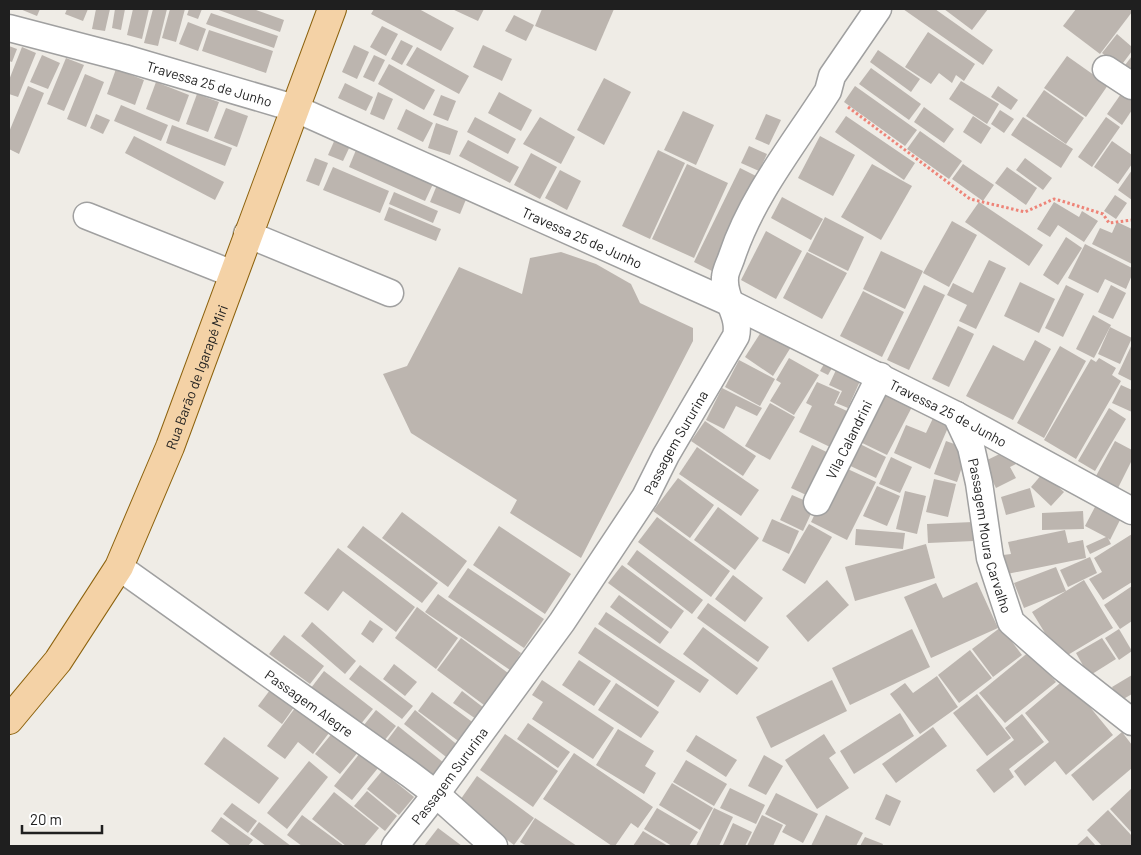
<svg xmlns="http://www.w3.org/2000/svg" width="1141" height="855" font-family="Barlow,sans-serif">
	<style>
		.building { fill: #bcb5af }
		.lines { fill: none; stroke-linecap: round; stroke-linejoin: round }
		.minor-casing { stroke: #a0a0a0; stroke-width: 29 }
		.major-casing { stroke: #8c620d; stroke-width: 30 }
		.path { stroke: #ee8478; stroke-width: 3; stroke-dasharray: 2.5 2.5; stroke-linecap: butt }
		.minor { stroke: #fff; stroke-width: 26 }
		.major { stroke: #f4d2a6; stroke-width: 28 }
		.labels { text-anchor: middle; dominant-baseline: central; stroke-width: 4.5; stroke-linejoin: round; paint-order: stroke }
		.street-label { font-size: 14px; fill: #1f1f1f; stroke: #fff }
	</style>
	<rect width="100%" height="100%" fill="#efece6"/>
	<g class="building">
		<path d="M20,9h20l-3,7z"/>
		<path d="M67,9h21l-5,12 -18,-7z"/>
		<path d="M96,9h14l-5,22 -13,-2z"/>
		<path d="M115,9h10l-4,21 -9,-2z"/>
		<path d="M133,9h16l-7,30 -15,-4z"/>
		<path d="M153,9h14l-9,37 -14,-3z"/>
		<path d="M170,9h15l-9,33 -14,-4z"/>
		<path d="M189,9h13l-4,10 -11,-4z"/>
		<path d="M216,9h37l31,11 -4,12z"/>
		<path d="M374,9h45l35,19 -13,23 -70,-37z"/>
		<path d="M452,9h32l-6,12z"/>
		<path d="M542,9h72l-18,42 -61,-25z"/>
		<path d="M903,9h32l58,41 -10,15z"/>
		<path d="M944,9h44l-16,21z"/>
		<path d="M1076,9h56v3l-32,42 -37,-28z"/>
		<path d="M211,13l67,23 -4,12 -68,-24z"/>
		<path d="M514,15l20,10 -8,16 -21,-10z"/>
		<path d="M188,22l18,7 -8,22 -19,-7z"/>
		<path d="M382,26l16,8 -12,22 -16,-9z"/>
		<path d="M209,30l64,21 -7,22 -64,-22z"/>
		<path d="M928,32l47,32 -11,17 -8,-6 -4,8 -13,-10 -8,11 -26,-17z"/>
		<path d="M1117,34l15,13v4l-12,16 -18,-14z"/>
		<path d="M401,40l12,6 -11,19 -11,-6z"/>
		<path d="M354,45l15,7 -12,27 -15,-7z"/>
		<path d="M483,45l29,14 -10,22 -29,-14z"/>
		<path d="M9,46l8,3 -5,13 -3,-1z"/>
		<path d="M22,47l14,6 -18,44 -9,-3v-14z"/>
		<path d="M417,47l52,29 -10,18 -53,-29z"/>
		<path d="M878,50l42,29 -9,13 -41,-30z"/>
		<path d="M42,55l18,8 -12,26 -18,-7z"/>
		<path d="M374,55l11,5 -11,22 -11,-5z"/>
		<path d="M1067,56l41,29 -22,32 -42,-29z"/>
		<path d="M1132,56v21l-10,-8z"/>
		<path d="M66,58l18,7 -20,46 -17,-7z"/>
		<path d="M389,64l46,26 -11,20 -46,-26z"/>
		<path d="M871,68l50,36 -12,16 -50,-36z"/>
		<path d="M116,69l28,11 -9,25 -28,-11z"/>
		<path d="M85,74l19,8 -18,45 -19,-8z"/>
		<path d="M604,78l27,14 -27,53 -27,-15z"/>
		<path d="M961,81l38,23 -12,20 -38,-25z"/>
		<path d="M156,82l33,13 -10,27 -33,-13z"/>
		<path d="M345,83l28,14 -7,14 -28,-13z"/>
		<path d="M28,86l16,7 -25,61 -10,-5v-17z"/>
		<path d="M855,86l62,44 -12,16 -61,-44z"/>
		<path d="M998,86l20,14 -7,10 -20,-13z"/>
		<path d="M1044,90l40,28 -18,26 -40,-28z"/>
		<path d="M1123,91l9,7v12l-10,15 -15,-11z"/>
		<path d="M378,92l15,7 -9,21 -14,-6z"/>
		<path d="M499,92l33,18 -11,21 -33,-18z"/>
		<path d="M197,94l22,8 -11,30 -22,-8z"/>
		<path d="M441,95l15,6 -8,20 -15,-6z"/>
		<path d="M121,105l47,20 -7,16 -47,-20z"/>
		<path d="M924,107l30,22 -10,14 -30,-21z"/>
		<path d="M226,108l22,8 -11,31 -23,-9z"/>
		<path d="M406,109l27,14 -10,19 -26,-13z"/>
		<path d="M1000,110l14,9 -10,14 -13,-9z"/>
		<path d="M683,111l31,14 -18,40 -32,-15z"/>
		<path d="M96,114l14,6 -7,14 -13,-6z"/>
		<path d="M766,114l15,6 -12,25 -14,-6z"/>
		<path d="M846,116l69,47 -11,17 -69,-48z"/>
		<path d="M973,116l18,12 -10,16 -18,-12z"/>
		<path d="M475,117l41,22 -8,15 -41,-22z"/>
		<path d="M540,117l35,20 -14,27 -38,-20z"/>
		<path d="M1023,117l50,32 -12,19 -50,-33z"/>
		<path d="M1106,117l14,10 -28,40 -14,-10z"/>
		<path d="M436,123l22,8 -8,24 -22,-7z"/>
		<path d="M172,125l60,23 -7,18 -59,-23z"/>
		<path d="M920,131l42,30 -13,18 -42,-30z"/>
		<path d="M134,136l90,46 -9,18 -90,-47z"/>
		<path d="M820,136l35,19 -22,41 -35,-18z"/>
		<path d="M336,137l15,7 -8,17 -15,-6z"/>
		<path d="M468,140l51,27 -9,16 -51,-27z"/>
		<path d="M1112,141l20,14v9l-14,20 -24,-17z"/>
		<path d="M749,146l18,8 -8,17 -18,-8z"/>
		<path d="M356,150l77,34 -8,17 -76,-34z"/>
		<path d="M658,150l27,13 -35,76 -28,-13z"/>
		<path d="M531,153l26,14 -17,32 -26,-14z"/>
		<path d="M315,158l13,5 -9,23 -13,-5z"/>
		<path d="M1025,158l27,20 -9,12 -27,-20z"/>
		<path d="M687,164l41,19 -34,75 -42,-19z"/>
		<path d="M872,164l40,22 -31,54 -40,-23z"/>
		<path d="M963,164l31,21 -11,16 -31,-22z"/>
		<path d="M333,167l56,24 -9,22 -57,-23z"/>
		<path d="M1007,167l30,21 -11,17 -31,-22z"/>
		<path d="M740,168l22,11 -46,94 -22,-11z"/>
		<path d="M560,170l21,11 -14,29 -22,-12z"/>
		<path d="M1132,170v30l-14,-10z"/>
		<path d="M437,185l30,12 -7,17 -30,-12z"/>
		<path d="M394,192l44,19 -5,12 -44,-19z"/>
		<path d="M1115,195l12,8 -11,16 -12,-8z"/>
		<path d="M782,197l41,22 -12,21 -40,-22z"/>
		<path d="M979,202l64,43 -14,21 -64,-44z"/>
		<path d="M1054,202l25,15 3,-6 16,10 -14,21 -26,-17 -8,12 -13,-8z"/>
		<path d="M389,207l52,22 -5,12 -52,-21z"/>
		<path d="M825,217l39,20 -16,34 -40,-20z"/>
		<path d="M952,221l25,14 -28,52 -26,-14z"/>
		<path d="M1117,222l15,7v35l-40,-20 8,-16 12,5z"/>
		<path d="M766,231l36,20 -26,48 -35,-19z"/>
		<path d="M1066,237l16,11 -24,37 -15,-10z"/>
		<path d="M1085,244l47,24v7l-6,14 -21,-10 -7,14 -30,-15z"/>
		<path d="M881,251l42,20 -18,38 -42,-20z"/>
		<path d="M561,252l35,12 35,20 9,19 53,25v13l-112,217 -71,-45 7,-13 -106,-67 -28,-59 24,-8 52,-99 63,27 8,-36z"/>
		<path d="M807,252l40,21 -25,46 -39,-21z"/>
		<path d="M989,260l17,8 -30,61 -17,-8 8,-16 -20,-10 6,-12 20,10z"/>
		<path d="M1020,282l35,17 -16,34 -35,-17z"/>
		<path d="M924,285l21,10 -36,75 -22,-10z"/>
		<path d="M1066,285l18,9 -21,43 -18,-9z"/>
		<path d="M1111,285l15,8 -13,26 -15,-7z"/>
		<path d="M863,291l41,21 -22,45 -42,-21z"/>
		<path d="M1093,315l18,10 -17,33 -18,-9z"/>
		<path d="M958,326l16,8 -25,53 -17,-8z"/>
		<path d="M1110,327l22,11 -12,26 -22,-10z"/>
		<path d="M763,329l28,18 -18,29 -28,-19z"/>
		<path d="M1035,340l16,9 -38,71 -47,-24 27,-51 31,16z"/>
		<path d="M1132,344v37l-14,-7z"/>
		<path d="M1060,346l26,15 -42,77 -27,-15z"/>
		<path d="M789,358l30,17 -25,40 -24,-14 11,-18 -5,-3z"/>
		<path d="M1099,358l17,10 -4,7 9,6 -45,78 -32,-19 47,-81 5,3z"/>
		<path d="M739,360l36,19 -15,27 -35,-19z"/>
		<path d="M824,364l8,4 -4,7 -8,-4z"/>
		<path d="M836,370l24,11 -12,27 -12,-5 6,-12 -13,-6z"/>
		<path d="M817,382l23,10 -6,13 13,6 -17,36 -31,-15 13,-26 -6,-3z"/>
		<path d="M1121,385l11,5v22l-20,-9z"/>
		<path d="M722,388l40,20 -5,8 -21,-10 -12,23 -18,-9z"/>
		<path d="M880,388l33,17 -26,50 -33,-16z"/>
		<path d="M770,403l25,14 -25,43 -25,-14z"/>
		<path d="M1109,408l17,11 -31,52 -17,-10z"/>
		<path d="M934,416l16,7 -20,46 -36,-16 12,-28 20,8z"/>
		<path d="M705,421l51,35 -13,20 -52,-35z"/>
		<path d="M852,440l34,17 -10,21 -34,-16z"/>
		<path d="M946,441l22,8 -11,33 -23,-8z"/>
		<path d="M1115,441l17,9v10l-14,28 -22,-12z"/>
		<path d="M812,445l23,11 -20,43 -24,-11z"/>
		<path d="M697,447l62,43 -18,26 -62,-42z"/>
		<path d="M1012,448l6,15 -8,4 6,11 -20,10 -13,-26z"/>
		<path d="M891,457l21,10 -12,26 -21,-9z"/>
		<path d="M839,465l37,17 -29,58 -36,-18z"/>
		<path d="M1043,473l21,19 -13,14 -20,-19z"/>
		<path d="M678,478l36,27 -24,33 -37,-27z"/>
		<path d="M934,479l22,5 -8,33 -22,-5z"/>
		<path d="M877,486l23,10 -13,30 -24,-10z"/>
		<path d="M1030,488l5,19 -29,8 -5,-18z"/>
		<path d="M905,491l21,5 -9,38 -21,-5z"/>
		<path d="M792,495l23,10 -12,26 -23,-11z"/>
		<path d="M1096,505l25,13 -11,22 -2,-2 3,6 -21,10 -4,-8 20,-9 -21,-11z"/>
		<path d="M718,507l41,31 -24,32 -41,-30z"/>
		<path d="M1083,511l1,18 -42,1v-17z"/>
		<path d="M402,512l65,49 -19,26 -66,-49z"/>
		<path d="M657,517l73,54 -19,26 -73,-55z"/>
		<path d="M772,519l27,12 -10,23 -27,-13z"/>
		<path d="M973,522l1,19 -46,2 -1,-19z"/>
		<path d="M809,524l23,13 -27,47 -23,-14z"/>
		<path d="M363,526l75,57 -16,20 -75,-56z"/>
		<path d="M499,526l72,48 -26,40 -72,-49z"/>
		<path d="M856,529l49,4 -2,16 -48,-4z"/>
		<path d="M1065,530l3,13 15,-3 3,18 -79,16 -4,-19 8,-1 -3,-12z"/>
		<path d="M1132,534v48l-29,18 -14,-21 13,-7 -8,-14z"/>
		<path d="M926,544l9,34 -80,23 -10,-34z"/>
		<path d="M338,548l77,59 -19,25 -53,-41 -15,20 -24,-18z"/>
		<path d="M637,550l66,50 -11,14 -65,-50z"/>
		<path d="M1090,557l7,16 -29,14 -8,-17z"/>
		<path d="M622,565l62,46 -13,18 -63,-46z"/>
		<path d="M1056,567l10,24 18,-11 29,48 -52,31 -29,-47 34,-21 -42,17 -10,-25z"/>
		<path d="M468,568l76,51 -20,29 -76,-51z"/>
		<path d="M733,575l30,23 -18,24 -30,-23z"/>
		<path d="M827,580l22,25 -41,37 -22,-26z"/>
		<path d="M977,582l21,46 -67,30 -27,-61 32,-14 7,15z"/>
		<path d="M1132,586v35l-12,8 -16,-24z"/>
		<path d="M438,594l83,59 -11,17 -85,-58z"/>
		<path d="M619,595l50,37 -9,12 -50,-37z"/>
		<path d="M708,603l61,44 -11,15 -61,-44z"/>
		<path d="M417,607l41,31 -22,31 -41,-31z"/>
		<path d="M606,612l103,68 -9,13 -102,-69z"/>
		<path d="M370,620l13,9 -10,14 -12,-9z"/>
		<path d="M312,622l44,39 -11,13 -44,-38z"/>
		<path d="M595,627l80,54 -17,26 -80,-54z"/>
		<path d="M703,627l55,41 -21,27 -54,-41z"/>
		<path d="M1001,627l21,28 -29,22 -21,-28z"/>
		<path d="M912,629l18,38 -80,38 -18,-37z"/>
		<path d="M1119,629l13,22 -13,9 -14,-22z"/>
		<path d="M284,635l40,31 -14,18 -41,-30z"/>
		<path d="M461,638l47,35 -24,32 -47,-35z"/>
		<path d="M1102,638l14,21 -27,17 -13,-23z"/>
		<path d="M970,650l22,28 -33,25 -21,-28z"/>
		<path d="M1030,651l26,31 -51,41 -26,-30z"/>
		<path d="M579,660l32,21 -17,25 -32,-21z"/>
		<path d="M394,664l23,18 -12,14 -22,-17z"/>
		<path d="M360,665l53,41 -11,13 -53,-40z"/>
		<path d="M324,671l49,38 -13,16 -49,-37z"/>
		<path d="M1132,675v19l-12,7 -8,-14z"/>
		<path d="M937,676l21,31 -38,27 -30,-40 15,-11 8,10z"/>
		<path d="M1066,678l47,57 -47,40 -11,-14 -30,25 -11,-15 35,-29 -24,-29z"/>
		<path d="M542,680l72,48 -21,31 -61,-40 11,-17 -11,-7z"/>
		<path d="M832,680l15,31 -76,37 -15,-31z"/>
		<path d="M616,683l43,29 -18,26 -43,-28z"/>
		<path d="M273,686l24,17 -15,21 -24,-18z"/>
		<path d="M462,691l22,17 -8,11 -23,-16z"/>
		<path d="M432,692l43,32 -14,19 -43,-32z"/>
		<path d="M977,694l34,44 -24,18 -34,-43z"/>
		<path d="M298,704l34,25 -19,25 -15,-12 -13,17 -18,-13z"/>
		<path d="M376,710l20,16 -12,15 -20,-16z"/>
		<path d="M415,710l45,37 -10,13 -46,-36z"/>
		<path d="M900,713l14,23 -60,38 -14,-23z"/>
		<path d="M1022,714l22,28 -35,27 5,8 -20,16 -18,-23 38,-30 -9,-12z"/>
		<path d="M528,723l42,29 -12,16 -41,-29z"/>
		<path d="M398,726l46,37 -13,16 -45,-37z"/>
		<path d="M933,727l14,19 -51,37 -14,-19z"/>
		<path d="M618,729l36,22 -9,15 11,7 -12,21 -48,-29z"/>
		<path d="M334,731l25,20 -19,23 -25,-20z"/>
		<path d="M1122,732l10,13v23l-39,33 -22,-26z"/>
		<path d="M505,734l53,37 -25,36 -53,-37z"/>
		<path d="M824,734l12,19 -7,5 20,30 -32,21 -32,-49z"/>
		<path d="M696,735l41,25 -11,17 -40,-26z"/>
		<path d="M224,737l55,41 -20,26 -55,-40z"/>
		<path d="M360,753l18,15 -26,32 -18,-14z"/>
		<path d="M574,753l79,54 -15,21 -7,-5 -16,23h-3l-69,-47z"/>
		<path d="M764,755l19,11 -17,29 -18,-9z"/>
		<path d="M686,760l41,24 -13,22 -41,-24z"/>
		<path d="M309,761l19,16 -41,52 -20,-16z"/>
		<path d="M382,771l32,26 -15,18 -32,-26z"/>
		<path d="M477,776l57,42 -20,27 -56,-42z"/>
		<path d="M672,783l41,25 -13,22 -41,-25z"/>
		<path d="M730,788l35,17 -9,19 -36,-16z"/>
		<path d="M1132,788v45l-22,-24z"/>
		<path d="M367,791l30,25 -12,15 -31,-25z"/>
		<path d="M334,792l45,36 -15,18h-18l-34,-27z"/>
		<path d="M776,793l42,21 -15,29 -21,-11 4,-7 -21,-11z"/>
		<path d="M886,794l15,7 -11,25 -15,-7z"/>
		<path d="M232,803l25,18 -9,12 -25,-19z"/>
		<path d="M657,808l41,24 -9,14h-17l-28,-17z"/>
		<path d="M714,808l19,9 -14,29h-23z"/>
		<path d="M1108,810l24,26v10h-30l-15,-16z"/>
		<path d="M302,815l42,31h-42l-15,-11z"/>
		<path d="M762,815l21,10 -10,21h-26z"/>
		<path d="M826,815l37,18 -7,13h-45z"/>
		<path d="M221,817l32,23 -5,6h-17l-20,-15z"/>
		<path d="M535,818l42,28h-50l-7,-4z"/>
		<path d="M259,822l32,24h-25l-16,-12z"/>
		<path d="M733,823l19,9 -7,14 -22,-1z"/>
		<path d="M438,828l24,18h-38z"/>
		<path d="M643,831l25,15h-35z"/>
		<path d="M1087,836l9,10h-20z"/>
		<path d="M865,837l18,7 -1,2h-22z"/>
	</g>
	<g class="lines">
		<g class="minor-casing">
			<g id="minor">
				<path id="s1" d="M9,28l115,30 170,50 436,195 226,112 176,96"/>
				<path d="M1106,69l26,17"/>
				<path d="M87,216l146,58"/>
				<path d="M247,234l143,59"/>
				<path id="s2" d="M956,415l15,32 8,36 11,75 21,64 51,45 70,55"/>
				<path id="s3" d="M817,502l63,-126"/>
				<path id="s4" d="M119,567l292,208 25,19 58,52"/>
				<path id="s5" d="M395,846l41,-52 126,-172 83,-125 21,-42 70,-119c5,-21 -13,-37 -11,-58 0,-7 5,-15 7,-22 20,-60 62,-112 96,-165l4,-15 46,-67"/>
			</g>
		</g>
		<g class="major-casing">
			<g id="major">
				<path id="s6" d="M9,720l49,-59 61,-94 51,-120 162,-438"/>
			</g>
		</g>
		<path class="path" d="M848,107l122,92 55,13 29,-13 8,2 41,13 6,9 23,-3"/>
		<use href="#minor" class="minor"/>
		<use href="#major" class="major"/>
	</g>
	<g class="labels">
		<g class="street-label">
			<text stroke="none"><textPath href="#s1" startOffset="208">Travessa 25 de Junho</textPath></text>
			<text stroke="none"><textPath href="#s1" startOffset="612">Travessa 25 de Junho</textPath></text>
			<text stroke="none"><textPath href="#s6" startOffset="394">Rua Barão de Igarapé Miri</textPath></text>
			<text stroke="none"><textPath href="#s1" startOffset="1018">Travessa 25 de Junho</textPath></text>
			<text stroke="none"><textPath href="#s3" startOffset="70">Vila Calandrini</textPath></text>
			<text stroke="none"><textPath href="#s5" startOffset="492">Passagem Sururina</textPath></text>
			<text stroke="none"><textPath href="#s2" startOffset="126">Passagem Moura Carvalho</textPath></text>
			<text stroke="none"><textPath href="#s4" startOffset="234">Passagem Alegre</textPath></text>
			<text stroke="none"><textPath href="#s5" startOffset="89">Passagem Sururina</textPath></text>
		</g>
	</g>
	<rect width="1141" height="855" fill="none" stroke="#1f1f1f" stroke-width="20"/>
	<path d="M22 825v8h80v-8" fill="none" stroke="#1f1f1f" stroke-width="2.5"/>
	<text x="30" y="825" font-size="15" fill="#1f1f1f" stroke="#ffffff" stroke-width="4" paint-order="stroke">20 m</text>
</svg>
